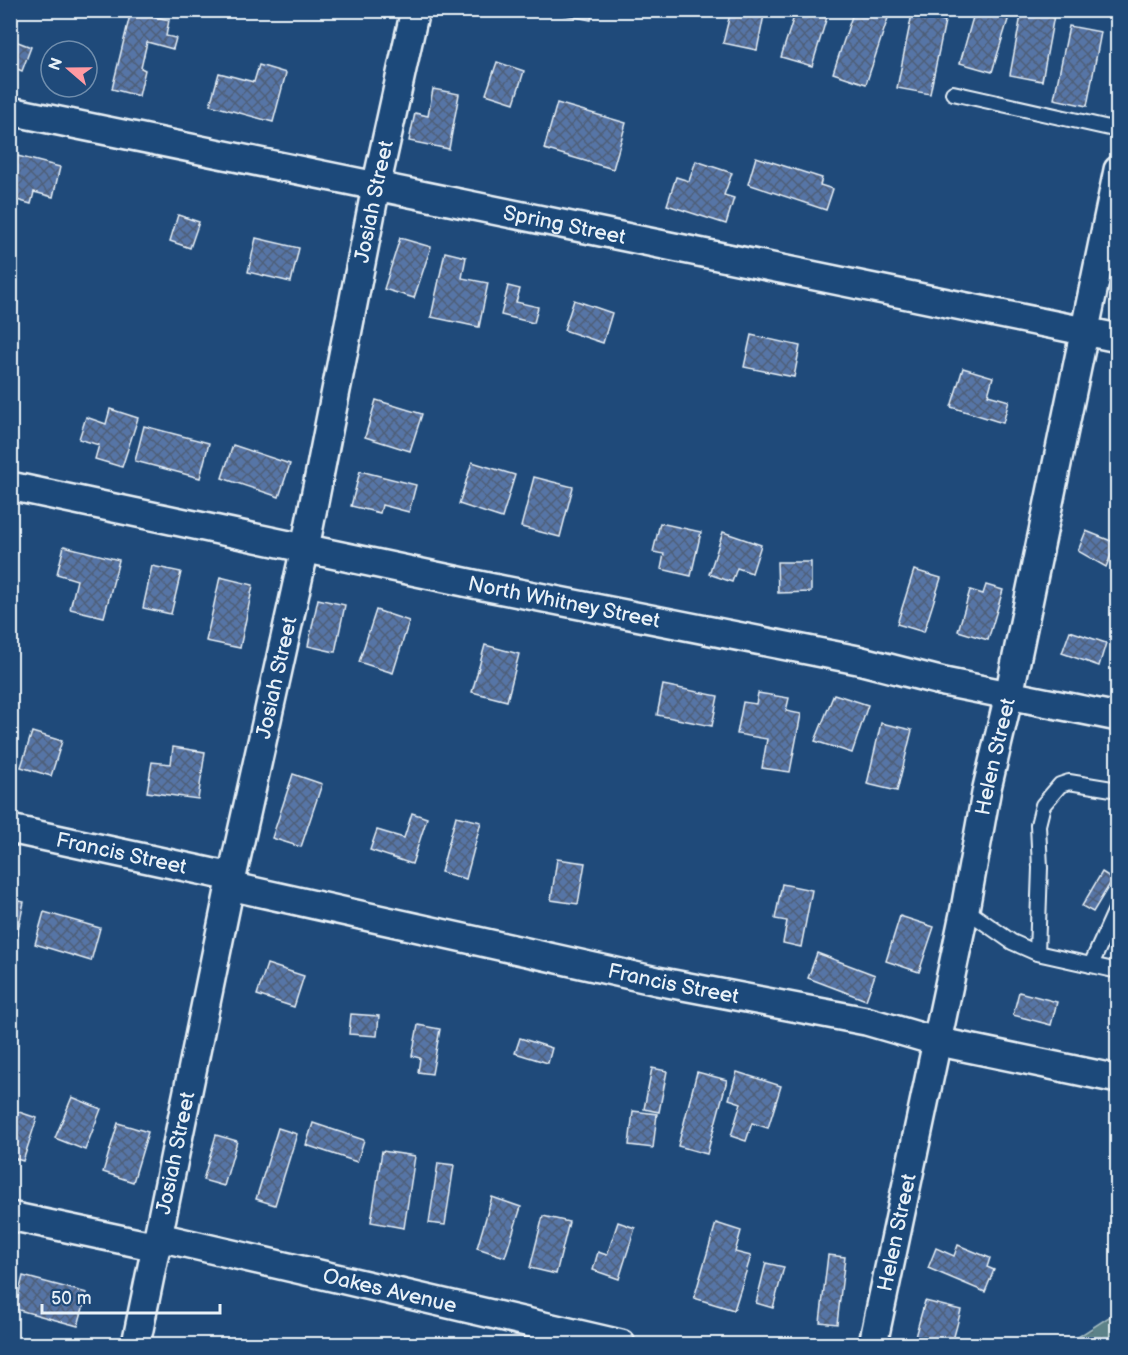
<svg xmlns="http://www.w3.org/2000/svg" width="1128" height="1355" font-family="'Balsamiq Sans',sans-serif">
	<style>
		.wetland { fill: url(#wetland-marsh); stroke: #a2bac0; stroke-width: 1.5 }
		.building { fill: url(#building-cross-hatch); stroke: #e8f1f8; stroke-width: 1.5 }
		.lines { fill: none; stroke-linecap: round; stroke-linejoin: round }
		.lane-casing { stroke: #e8f1f8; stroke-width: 18 }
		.street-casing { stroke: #e8f1f8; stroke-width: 32 }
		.lane { stroke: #1f4a7a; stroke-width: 14 }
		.street { stroke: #1f4a7a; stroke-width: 27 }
		.labels { text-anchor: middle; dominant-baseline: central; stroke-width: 4.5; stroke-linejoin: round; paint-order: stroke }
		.street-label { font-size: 21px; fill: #e8f1f8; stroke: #1f4a7a }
	</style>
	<defs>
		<pattern id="wetland-marsh" width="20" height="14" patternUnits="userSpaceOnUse" patternTransform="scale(1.5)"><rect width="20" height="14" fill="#5c8288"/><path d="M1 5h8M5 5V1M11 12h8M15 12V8" fill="none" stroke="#536b6f"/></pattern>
		<pattern id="building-cross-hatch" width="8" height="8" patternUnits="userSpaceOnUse" patternTransform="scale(1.5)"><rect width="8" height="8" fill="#5775a6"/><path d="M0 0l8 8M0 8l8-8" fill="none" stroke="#4e5e78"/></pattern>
	</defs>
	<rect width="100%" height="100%" fill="#1f4a7a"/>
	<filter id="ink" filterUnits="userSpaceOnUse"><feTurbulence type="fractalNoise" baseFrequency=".0167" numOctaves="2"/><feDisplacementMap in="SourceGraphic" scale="12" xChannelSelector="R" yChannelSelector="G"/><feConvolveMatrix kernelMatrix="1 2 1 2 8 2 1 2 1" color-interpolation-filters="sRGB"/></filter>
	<g filter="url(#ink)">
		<path class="wetland" d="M1117,1315v29h-50l42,-27z"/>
		<g class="building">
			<path d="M560,10h33l-2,10 -31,-6z"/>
			<path d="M731,10h34l-8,40 -34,-7z"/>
			<path d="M796,10h33l-17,56 -31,-9z"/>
			<path d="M854,10l36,2 -24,72 -33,-11z"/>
			<path d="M975,10h36l-19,62 -32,-9z"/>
			<path d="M1022,10h33l-13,71 -32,-6z"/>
			<path d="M131,11l38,9 -3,16 10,2 -3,11 -26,-7 -6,26 4,2 -6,26 -27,-7z"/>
			<path d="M912,14l33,7 -15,73 -33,-6z"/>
			<path d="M1069,26l32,6 -14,74 -33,-7z"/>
			<path d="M10,39l21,8 -9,24 -12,-5z"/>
			<path d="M497,62l27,9 -10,32 -28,-9z"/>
			<path d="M259,65l27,8 -13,49 -63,-17 9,-32 35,9z"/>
			<path d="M433,89l26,5 -10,55 -40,-8 6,-28 13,3z"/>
			<path d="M557,103l69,20 -13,46 -69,-20z"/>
			<path d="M10,154l50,13 -7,30 -19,-5 -3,12 -21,-6z"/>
			<path d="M756,157l66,21 -2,7 13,4 -7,21 -78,-26z"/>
			<path d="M696,161l36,12 -8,22 10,3 -8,26 -59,-19 9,-28 13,4z"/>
			<path d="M178,215l21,7 -9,26 -20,-7z"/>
			<path d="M256,238l43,10 -8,34 -43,-10z"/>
			<path d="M400,238l31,9 -17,51 -30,-9z"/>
			<path d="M445,252l21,5 -4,21 26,5 -9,44 -48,-10z"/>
			<path d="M508,286l12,3 -4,13 22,5 -4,16 -33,-8z"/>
			<path d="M574,300l38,13 -9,30 -39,-13z"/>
			<path d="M751,335l49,11 -6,31 -50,-10z"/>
			<path d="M963,368l30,9 -5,18 21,6 -6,22 -52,-16z"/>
			<path d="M376,400l46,14 -12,37 -45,-14z"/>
			<path d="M110,409l28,9 -16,49 -27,-8 4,-14 -20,-6 7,-22 20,7z"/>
			<path d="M144,426l65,17 -9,35 -65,-17z"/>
			<path d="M233,445l57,19 -11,33 -57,-19z"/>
			<path d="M472,462l43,13 -13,43 -43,-14z"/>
			<path d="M360,471l56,14 -7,27 -27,-7 -2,8 -29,-7z"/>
			<path d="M534,477l39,10 -13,50 -39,-10z"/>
			<path d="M660,523l41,9 -10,44 -30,-7 3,-15 -11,-2z"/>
			<path d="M1086,531l30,12 -10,24 -28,-16z"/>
			<path d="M723,532l38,13 -9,28 -15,-5 -5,14 -23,-8z"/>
			<path d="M64,546l55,14 -15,57 -34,-8 7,-29 -20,-6z"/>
			<path d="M777,562h34v30l-33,1z"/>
			<path d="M152,566l29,6 -10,42 -28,-6z"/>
			<path d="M914,570l27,8 -17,54 -27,-8z"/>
			<path d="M220,577l33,8 -13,63 -34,-7z"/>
			<path d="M986,585l17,5 -15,50 -30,-9 12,-41 13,4z"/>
			<path d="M318,599l27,6 -10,47 -27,-6z"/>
			<path d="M376,610l33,11 -16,52 -34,-11z"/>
			<path d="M1070,631l36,12 -7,23 -37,-13z"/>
			<path d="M485,645l34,9 -12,47 -35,-9z"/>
			<path d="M663,685l55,11 -6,30 -55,-11z"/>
			<path d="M758,693l31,5 -3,13 15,3 -11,58 -28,-4 5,-29 -30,-5 6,-32 13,2z"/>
			<path d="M834,694l34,11 -16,48 -37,-12z"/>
			<path d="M881,723l31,7 -15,61 -30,-7z"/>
			<path d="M32,732l30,9 -11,35 -30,-9z"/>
			<path d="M173,747l32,5 -7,47 -51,-7 5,-30 19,2z"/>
			<path d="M293,774l29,10 -21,63 -29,-9z"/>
			<path d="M412,813l15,5 -15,46 -42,-14 7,-20 27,8z"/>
			<path d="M456,816l25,6 -15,57 -25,-7z"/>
			<path d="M557,859l28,4 -7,41 -27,-4z"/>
			<path d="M1102,872l11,7 -20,33 -11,-6z"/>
			<path d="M782,884l30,6 -11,57 -18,-4 4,-22 -12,-2z"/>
			<path d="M10,899l14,3 -11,52 -3,-1z"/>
			<path d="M44,912l56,16 -9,33 -56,-17z"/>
			<path d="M900,916l34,11 -15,45 -33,-11z"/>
			<path d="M817,953l58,22 -9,25 -58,-22z"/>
			<path d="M267,964l37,12 -10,31 -37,-12z"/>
			<path d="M1019,992l38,10 -6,23 -38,-10z"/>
			<path d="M351,1014l28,2 -2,20 -28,-2z"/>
			<path d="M418,1025l22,4 -8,45 -14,-2 2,-14 -8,-2z"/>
			<path d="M520,1038l32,10 -4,15 -33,-10z"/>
			<path d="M652,1068l15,3 -8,41 -15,-3z"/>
			<path d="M697,1072l30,8 -20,74 -29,-8z"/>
			<path d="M737,1072l44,14 -13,42 -16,-5 -6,18 -15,-5 10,-33 -12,-4z"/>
			<path d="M72,1097l29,12 -16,41 -30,-12z"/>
			<path d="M10,1109l27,9 -14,43 -13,-4z"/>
			<path d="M633,1111l24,3 -4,34 -24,-3z"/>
			<path d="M118,1123l30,9 -15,50 -30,-10z"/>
			<path d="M313,1123l51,17 -7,22 -51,-17z"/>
			<path d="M278,1128l19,6 -22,71 -19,-6z"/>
			<path d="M216,1135l21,6 -13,45 -21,-6z"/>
			<path d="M382,1151l33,5 -11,72 -33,-6z"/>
			<path d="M438,1163l16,2 -9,60 -16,-2z"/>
			<path d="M492,1197l29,10 -16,50 -28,-9z"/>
			<path d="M543,1216l26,6 -13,52 -26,-6z"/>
			<path d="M618,1222l17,6 -16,51 -26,-9 5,-18 9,3z"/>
			<path d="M716,1223l25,8 -6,21 16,4 -17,54 -40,-12z"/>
			<path d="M958,1245l32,13 -3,9 7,3 -9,22 -57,-24 8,-20 18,8z"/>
			<path d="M828,1255l17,2 -8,67 -17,-2z"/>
			<path d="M766,1263l18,4 -11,41 -17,-5z"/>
			<path d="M23,1276l64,17 -9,33 -63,-17z"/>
			<path d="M925,1301l36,9 -9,34h-39z"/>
		</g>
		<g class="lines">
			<g class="lane-casing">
				<g id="lane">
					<path d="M953,93l165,37"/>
					<path d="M965,909l47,33 25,11 81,18"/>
					<path d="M1037,953l3,-85 -2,-43 5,-20 17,-20 9,-3 49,8"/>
					<path d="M1091,965l27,-60"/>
				</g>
			</g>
			<g class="street-casing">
				<g id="street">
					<path id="s1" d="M10,111l1108,227"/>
					<path id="s2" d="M10,486l478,101 370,73 86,22 174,35"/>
					<path id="s3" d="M10,829l222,48"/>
					<path id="s4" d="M230,886l427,95 209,40 69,20 183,38"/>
					<path d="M10,1216l147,31"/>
					<path id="s5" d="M159,1237l462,107"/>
					<path id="s6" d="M136,1344l94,-458 75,-338 71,-361 39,-177"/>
					<path id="s7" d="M873,1344l92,-435 22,-121 22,-93 109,-525"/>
				</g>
			</g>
			<use href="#lane" class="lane"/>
			<use href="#street" class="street"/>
		</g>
	</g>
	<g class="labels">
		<g class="street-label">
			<text stroke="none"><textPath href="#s6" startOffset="1167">Josiah Street</textPath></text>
			<text stroke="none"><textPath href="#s1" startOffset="566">Spring Street</textPath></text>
			<text stroke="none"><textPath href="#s2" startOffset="566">North Whitney Street</textPath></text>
			<text stroke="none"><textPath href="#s6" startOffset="681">Josiah Street</textPath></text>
			<text stroke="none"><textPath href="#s7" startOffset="600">Helen Street</textPath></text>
			<text stroke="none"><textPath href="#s3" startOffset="114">Francis Street</textPath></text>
			<text stroke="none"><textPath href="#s4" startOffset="454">Francis Street</textPath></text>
			<text stroke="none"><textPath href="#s6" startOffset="195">Josiah Street</textPath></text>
			<text stroke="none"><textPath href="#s7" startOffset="114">Helen Street</textPath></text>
			<text stroke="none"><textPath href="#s5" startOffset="237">Oakes Avenue</textPath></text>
		</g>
	</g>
	<rect width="1128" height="1355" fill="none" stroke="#1f4a7a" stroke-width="36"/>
	<rect x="18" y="18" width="1092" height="1319" fill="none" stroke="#e8f1f8" stroke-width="2" filter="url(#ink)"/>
	<g transform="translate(69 69) rotate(290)"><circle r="28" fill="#1f4a7a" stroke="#6f8dac" stroke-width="1.5"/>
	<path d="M0-4.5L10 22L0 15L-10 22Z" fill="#ff9aa2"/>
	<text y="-9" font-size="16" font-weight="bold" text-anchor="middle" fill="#e8f1f8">N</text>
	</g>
	<path d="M42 1304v9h178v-9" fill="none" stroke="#e8f1f8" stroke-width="3"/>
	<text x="51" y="1304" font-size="18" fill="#e8f1f8" stroke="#1f4a7a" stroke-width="4.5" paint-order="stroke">50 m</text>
</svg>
